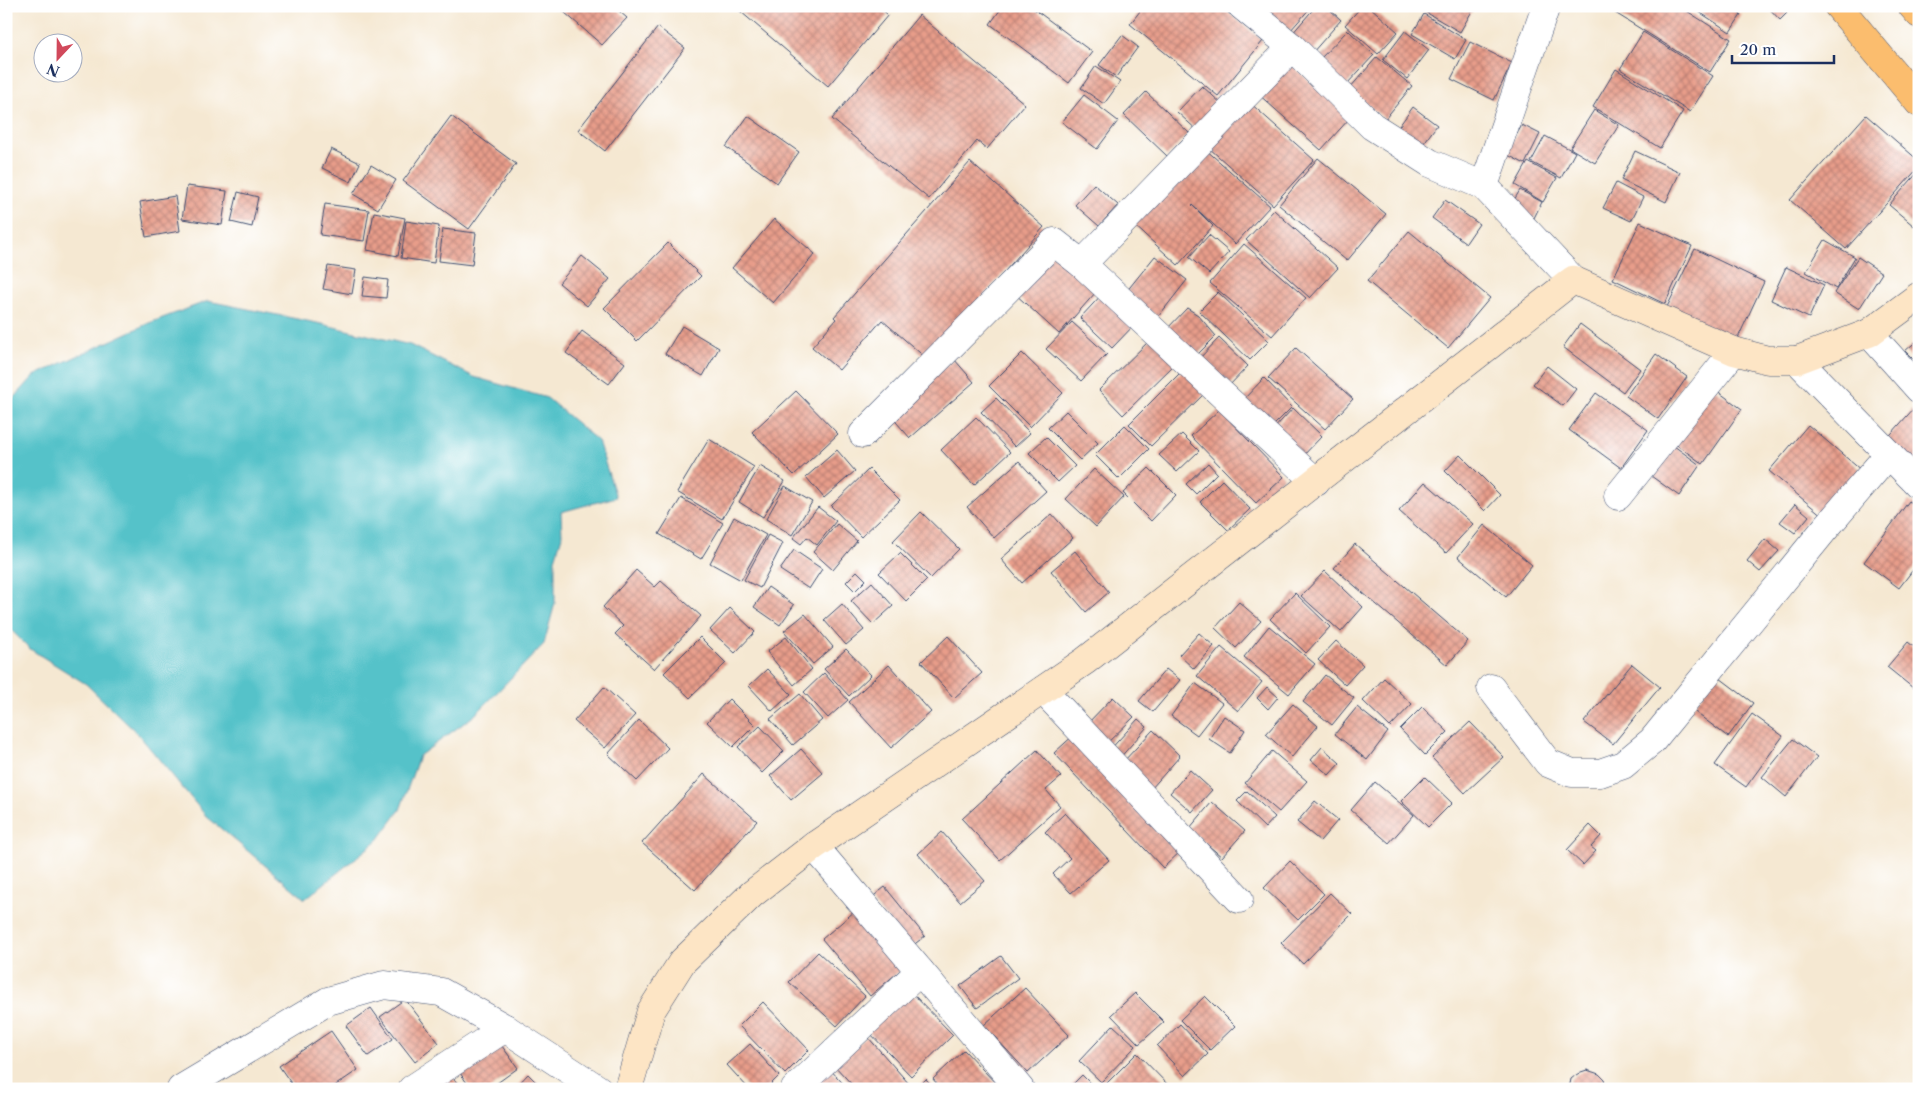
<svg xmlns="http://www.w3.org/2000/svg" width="1925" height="1095" font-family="'Libre Caslon Text',serif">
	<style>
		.water { fill: #54c2c9; stroke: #387894 }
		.building { fill: url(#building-cross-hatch) }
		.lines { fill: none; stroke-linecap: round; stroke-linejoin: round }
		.street-casing { stroke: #3c4b6f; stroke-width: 29 }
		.secondary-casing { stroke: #3c4b6f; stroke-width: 29 }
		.primary-casing { stroke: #3c4b6f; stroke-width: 29 }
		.street { stroke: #fff; stroke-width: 28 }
		.secondary { stroke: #fde5c5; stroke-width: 28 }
		.primary { stroke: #fbbd6e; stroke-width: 28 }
	</style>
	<defs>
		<pattern id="building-cross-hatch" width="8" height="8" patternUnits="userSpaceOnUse" patternTransform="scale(1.25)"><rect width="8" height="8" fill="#e89d8a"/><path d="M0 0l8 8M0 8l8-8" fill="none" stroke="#bb8074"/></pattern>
	</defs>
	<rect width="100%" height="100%" fill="#fff"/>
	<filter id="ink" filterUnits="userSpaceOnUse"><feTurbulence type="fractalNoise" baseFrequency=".02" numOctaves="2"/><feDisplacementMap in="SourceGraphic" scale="10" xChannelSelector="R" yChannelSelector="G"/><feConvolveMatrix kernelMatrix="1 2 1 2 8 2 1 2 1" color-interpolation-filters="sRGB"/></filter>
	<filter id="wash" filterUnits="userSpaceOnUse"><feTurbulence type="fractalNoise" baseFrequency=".0096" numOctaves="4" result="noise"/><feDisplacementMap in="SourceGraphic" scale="20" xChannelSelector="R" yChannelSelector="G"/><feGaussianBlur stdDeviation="1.12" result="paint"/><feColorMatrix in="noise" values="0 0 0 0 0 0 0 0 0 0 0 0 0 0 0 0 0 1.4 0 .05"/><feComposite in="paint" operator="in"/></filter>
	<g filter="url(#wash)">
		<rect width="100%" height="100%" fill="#f5e8d2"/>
		<path class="water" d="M208,301l109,22 93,22 64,32 73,21 51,43 18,56 -55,15 1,24 -7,23v44l-11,41 -69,71 -56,41 -19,54 -22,30 -73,59 -99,-83 -68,-82 -52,-50 -56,-35 -24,-24v-218l28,-31 115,-53z"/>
		<g id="blocks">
			<g class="building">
				<path d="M557,6h56l14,12 -25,27z"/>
				<path d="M734,6h144l10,9 -60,71z"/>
				<path d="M1003,6h27l62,46 -23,31 -79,-59z"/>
				<path d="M1144,6h76l43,35 -45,55 -88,-72z"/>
				<path d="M1262,6h50l-22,25z"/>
				<path d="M1316,6h10l15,14 -29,33 -21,-18z"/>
				<path d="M1362,6h7l29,26 -20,22 -33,-29z"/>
				<path d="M1415,6h60l-15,26z"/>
				<path d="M1604,6h75l52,33 -21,33z"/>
				<path d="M1690,6h38l13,9 -11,17z"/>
				<path d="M1767,6h27l-14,14z"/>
				<path d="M1424,14l42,26 -11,19 -43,-25z"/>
				<path d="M919,15l106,89 -38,45 -10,-8 -48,58 -97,-80z"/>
				<path d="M658,27l27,21 -80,103 -27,-21z"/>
				<path d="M1348,30l26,25 -28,30 -27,-25z"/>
				<path d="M1405,31l24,19 -22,29 -24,-19z"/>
				<path d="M1643,32l70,44 -23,36 -70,-43z"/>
				<path d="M1122,35l16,12 -22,30 -17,-12z"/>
				<path d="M1470,42l42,21 -18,37 -43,-21z"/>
				<path d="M1377,57l35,29 -27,33 -36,-30z"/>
				<path d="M1287,61l63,57 -29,32 -64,-57z"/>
				<path d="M1096,66l24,16 -16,22 -23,-16z"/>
				<path d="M1616,69l67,42 -23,37 -67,-41z"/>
				<path d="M1202,86l21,19 -24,27 -22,-20z"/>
				<path d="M1146,92l43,41 -22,23 -43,-41z"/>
				<path d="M1084,95l34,26 -21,28 -35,-27z"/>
				<path d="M1249,102l65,58 -41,45 -64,-57z"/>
				<path d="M1413,107l24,18 -19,26 -24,-18z"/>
				<path d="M1594,110l25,15 -24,38 -25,-15z"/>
				<path d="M1866,115l53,46v6l-73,82 -56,-49z"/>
				<path d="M451,116l65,48 -47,65 -66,-48z"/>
				<path d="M748,116l51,36 -22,31 -51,-36z"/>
				<path d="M1522,125l18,9 -15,30 -19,-10z"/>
				<path d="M1545,136l30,16 -14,26 -30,-16z"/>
				<path d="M331,149l29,14 -9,19 -29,-14z"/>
				<path d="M1205,149l65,57 -35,38 -43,-39 21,21 -35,39 -45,-41z"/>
				<path d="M1635,151l45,21 -14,30 -45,-22z"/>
				<path d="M1318,158l68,56 -39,47 -68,-56z"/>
				<path d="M970,162l74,65 -117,132 -45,-39 -43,50 -27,-23 24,-28 -2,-2z"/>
				<path d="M1528,162l29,16 -14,24 -28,-17z"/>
				<path d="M371,165l25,15 -18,29 -25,-15z"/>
				<path d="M1919,171v49l-5,6 -25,-21z"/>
				<path d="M1616,183l27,14 -12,24 -28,-13z"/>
				<path d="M1094,184l24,21 -19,21 -24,-21z"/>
				<path d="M187,186l40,5 -5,34 -40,-6z"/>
				<path d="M1520,190l22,12 -9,18 -23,-13z"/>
				<path d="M238,192l20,5 -6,30 -21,-5z"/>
				<path d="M175,196l5,35 -34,6 -6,-35z"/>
				<path d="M1445,200l34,24 -13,19 -34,-25z"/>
				<path d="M325,204l44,6 -5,31 -44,-6z"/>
				<path d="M1274,210l64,58 -28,30 -64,-58z"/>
				<path d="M374,212l31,6 -7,38 -31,-6z"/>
				<path d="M774,219l41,35 -42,49 -41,-35z"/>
				<path d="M406,221l33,5 -5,37 -33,-5z"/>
				<path d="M1640,222l52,24 -27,58 -52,-25z"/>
				<path d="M443,229l33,4 -4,32 -33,-4z"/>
				<path d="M1409,231l81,67 -42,50 -81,-67z"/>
				<path d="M1209,235l20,17 -20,22 -20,-17z"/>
				<path d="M1825,240l30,17 -19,32 -30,-17z"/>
				<path d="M668,243l33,33 -64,65 -33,-33z"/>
				<path d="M1244,244l62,54 -34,38 -62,-53z"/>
				<path d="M1695,249l69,33 -27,58 -70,-33z"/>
				<path d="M1050,252l46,40 -37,42 -45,-41z"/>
				<path d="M582,256l28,23 -23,27 -28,-23z"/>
				<path d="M1155,256l32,24 -29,37 -32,-25z"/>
				<path d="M1858,257l24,16 -23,36 -25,-16z"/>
				<path d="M328,266l28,4 -4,24 -29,-5z"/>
				<path d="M1786,267l38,18 -15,33 -38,-18z"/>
				<path d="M365,277l23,3 -2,18 -24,-2z"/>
				<path d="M1105,291l33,30 -26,27 -32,-30z"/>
				<path d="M1218,292l51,49 -19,19 -51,-49z"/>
				<path d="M1187,308l11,7 18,21 -23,23 -28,-28z"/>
				<path d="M1072,322l35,32 -26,27 -35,-32z"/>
				<path d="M1580,324l60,45 -17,23 -60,-45z"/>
				<path d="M682,326l37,22 -16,28 -38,-22z"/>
				<path d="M582,331l43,32 -16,21 -43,-31z"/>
				<path d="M1153,337l24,25 -54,53 -24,-25z"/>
				<path d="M1219,338l29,28 -22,23 -29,-28z"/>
				<path d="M1919,339v26l-14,-14z"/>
				<path d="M1296,348l57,51 -28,30 -57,-51z"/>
				<path d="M1022,353l41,40 -33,34 -41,-41z"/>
				<path d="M1656,354l31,23 -29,42 -32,-23z"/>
				<path d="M954,359l20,23 -64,56 -20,-23z"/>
				<path d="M1547,366l29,23 -13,17 -30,-22z"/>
				<path d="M1185,368l22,23 -56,55 -22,-22z"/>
				<path d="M1264,378l28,29 -22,22 -29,-27z"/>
				<path d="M1709,385l33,24 -39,55 -33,-24z"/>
				<path d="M796,391l42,43 -44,41 -42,-43z"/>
				<path d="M1596,393l52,37 -27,38 -52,-38z"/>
				<path d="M996,398l34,35 -15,14 -34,-35z"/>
				<path d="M1915,407l4,3v58l-35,-26z"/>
				<path d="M1293,408l29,28 -22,23 -29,-27z"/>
				<path d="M1219,410l65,67 -28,26 -65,-67z"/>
				<path d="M1066,411l32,32 -18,17 -32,-32z"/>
				<path d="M976,417l34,35 -36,33 -33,-35z"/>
				<path d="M1125,425l24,24 -30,30 -24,-24z"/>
				<path d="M1808,425l54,46 -39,45 -54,-45z"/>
				<path d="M1182,434l17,17 -22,21 -18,-17z"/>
				<path d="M1046,437l29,29 -17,16 -29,-29z"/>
				<path d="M709,439l45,28 -32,52 -45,-27z"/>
				<path d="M1674,446l26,19 -21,31 -28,-20z"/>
				<path d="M837,450l18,21 -31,27 -18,-21z"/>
				<path d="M1460,455l40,40 -15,16 -40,-40z"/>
				<path d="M1019,461l27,30 -52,47 -27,-31z"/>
				<path d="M1208,463l9,10 -21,21 -10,-10z"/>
				<path d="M760,466l25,15 -22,36 -24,-15z"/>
				<path d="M1149,468l27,27 -25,26 -28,-28z"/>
				<path d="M869,469l31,31 -39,37 -30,-31z"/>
				<path d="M1094,469l30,28 -28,30 -30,-28z"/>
				<path d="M1222,480l28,29 -22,21 -28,-28z"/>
				<path d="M1425,482l48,42 -27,29 -47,-42z"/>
				<path d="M785,486l27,16 -20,33 -26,-16z"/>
				<path d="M681,498l42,25 -22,36 -42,-25z"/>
				<path d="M1909,501l10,7v54l-20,26 -35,-26z"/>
				<path d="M1795,504l14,12 -14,17 -15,-11z"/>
				<path d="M818,507l18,14 -19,24 -10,-8 -6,7 -8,-6z"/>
				<path d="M921,512l38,37 -28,29 -38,-37z"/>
				<path d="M1052,514l21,24 -51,45 -21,-24z"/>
				<path d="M734,517l32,18 -25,45 -31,-17z"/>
				<path d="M837,524l20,17 -24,29 -20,-18z"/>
				<path d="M1484,525l48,40 -26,32 -48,-40z"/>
				<path d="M768,535l15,8 -23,45 -16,-8z"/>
				<path d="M1765,539l14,12 -19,21 -13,-11z"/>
				<path d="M1355,544l113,97 -21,24 -113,-97z"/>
				<path d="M794,550l28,19 -13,20 -29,-19z"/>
				<path d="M1075,551l34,41 -23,20 -35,-41z"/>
				<path d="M900,553l27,27 -21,21 -27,-28z"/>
				<path d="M636,570l19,17 6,-6 40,35 -47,53 -39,-35 8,-8 -20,-19z"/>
				<path d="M857,571l9,9 -11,11 -9,-9z"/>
				<path d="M1325,571l38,36 -22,25 -40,-36z"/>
				<path d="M872,582l21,24 -20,18 -22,-23z"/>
				<path d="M768,587l26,18 -14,20 -26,-18z"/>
				<path d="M1295,593l35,34 -24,26 -36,-34z"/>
				<path d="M1239,602l22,19 -25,27 -21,-20z"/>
				<path d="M842,604l22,26 -18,15 -22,-25z"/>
				<path d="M730,608l25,24 -20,21 -25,-23z"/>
				<path d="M805,614l28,33 -20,17 -29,-33z"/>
				<path d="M1269,626l46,38 -26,30 -45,-37z"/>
				<path d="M1199,633l15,13 -20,23 -15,-14z"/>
				<path d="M948,636l34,37 -28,25 -33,-36z"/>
				<path d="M700,637l26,26 -36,35 -26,-25z"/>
				<path d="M786,637l26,32 -18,16 -27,-33z"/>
				<path d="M1336,641l27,24 -18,20 -27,-25z"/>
				<path d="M1908,642l11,9v32l-6,5 -26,-21z"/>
				<path d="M1221,647l41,35 -24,29 -41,-35z"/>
				<path d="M846,649l25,26 -22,21 -25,-27z"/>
				<path d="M1632,664l28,23 -47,57 -29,-22z"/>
				<path d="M889,665l42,47 -40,36 -42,-46z"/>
				<path d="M767,669l24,25 -19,17 -23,-25z"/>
				<path d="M1166,669l14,11 -27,32 -14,-11z"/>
				<path d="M824,673l24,27 -20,18 -24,-26z"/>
				<path d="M1325,675l29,23 -22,27 -29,-23z"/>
				<path d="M1716,675l37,28 -25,34 -37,-28z"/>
				<path d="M1384,678l28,26 -22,23 -27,-26z"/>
				<path d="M1195,683l27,20 -25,32 -26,-19z"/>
				<path d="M604,687l31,28 -30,33 -31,-27z"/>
				<path d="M1267,687l11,10 -10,12 -11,-11z"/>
				<path d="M800,694l22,26 -29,25 -23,-26z"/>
				<path d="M1113,697l21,20 -30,29 -20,-19z"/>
				<path d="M729,699l26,26 -22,22 -26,-25z"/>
				<path d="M1293,704l25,22 -26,31 -26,-23z"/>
				<path d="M1357,707l31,25 -21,28 -32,-26z"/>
				<path d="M1422,707l26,25 -23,23 -25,-26z"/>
				<path d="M1752,714l31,22 -37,51 -31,-22z"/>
				<path d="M1224,716l21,14 -15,23 -21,-14z"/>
				<path d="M1138,719l9,8 -29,33 -10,-8z"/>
				<path d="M639,720l29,28 -31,33 -29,-27z"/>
				<path d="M1470,722l34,35 -39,36 -33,-35z"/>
				<path d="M760,726l24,25 -22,22 -24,-26z"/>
				<path d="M1153,730l27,26 -29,33 -29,-26z"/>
				<path d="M1076,733l108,115 -21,20 -109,-115z"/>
				<path d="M1793,739l24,18 -31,40 -24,-20z"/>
				<path d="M1322,747l18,16 -11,12 -18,-15z"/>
				<path d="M801,749l22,24 -32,27 -21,-24z"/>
				<path d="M1037,750l24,27 -15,13 14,16 -60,54 -38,-41z"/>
				<path d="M1272,751l35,30 -28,31 -34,-29z"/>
				<path d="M1190,770l22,20 -20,22 -22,-19z"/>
				<path d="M704,774l53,47 -62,69 -53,-47z"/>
				<path d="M1425,777l27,26 -24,24 -27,-26z"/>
				<path d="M1375,782l39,33 -25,28 -38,-33z"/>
				<path d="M1247,791l28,26 -10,11 -28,-27z"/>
				<path d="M1315,801l23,19 -18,21 -23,-19z"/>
				<path d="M1212,802l33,29 -23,26 -33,-28z"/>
				<path d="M1065,813l44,47 -38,33 -18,-19 17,-16 -25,-26z"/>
				<path d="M1590,825l11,11 -10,11 5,4 -13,14 -16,-15z"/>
				<path d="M942,832l43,49 -25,21 -42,-48z"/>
				<path d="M1290,861l34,33 -26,26 -34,-32z"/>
				<path d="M885,887l40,49 -14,11 -41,-48z"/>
				<path d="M1330,893l22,21 -49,50 -22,-21z"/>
				<path d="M855,911l48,57 -33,28 -48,-57z"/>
				<path d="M818,952l47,44 -28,30 -48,-44z"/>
				<path d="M1001,956l17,22 -41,30 -17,-22z"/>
				<path d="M1025,988l44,47 -41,38 -44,-48z"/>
				<path d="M909,990l44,45 -42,41 -44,-46z"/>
				<path d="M1135,993l29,29 -25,22 -28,-29z"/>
				<path d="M1205,996l30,30 -25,24 -30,-30z"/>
				<path d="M405,999l34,44 -24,19 -35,-45z"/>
				<path d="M763,1002l46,48 -24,24 -46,-48z"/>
				<path d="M371,1008l22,31 -25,17 -22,-30z"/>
				<path d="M1180,1024l28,30 -23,22 -28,-30z"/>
				<path d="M1113,1025l23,21 -35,36 -22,-21z"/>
				<path d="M331,1031l27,39 -25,17 2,2h-40l-16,-23z"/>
				<path d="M867,1036l43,49 -4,4h-50l-22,-24z"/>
				<path d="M496,1038l22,30 -29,21h-18l-15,-22z"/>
				<path d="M750,1044l29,32 -13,13h-17l-22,-24z"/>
				<path d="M964,1050l37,39h-60l-8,-10z"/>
				<path d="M1137,1053l35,36h-65l-3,-3z"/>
				<path d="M828,1067l20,22h-44z"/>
				<path d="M445,1068l17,21h-37z"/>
				<path d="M1587,1070l12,4 5,5 3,10h-38l2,-10 5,-4 5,-3z"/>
				<path d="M528,1074l15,15h-29z"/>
				<path d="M1082,1075l14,14h-28z"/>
				<path d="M926,1079l9,10h-19z"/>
			</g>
		</g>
	</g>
	<g filter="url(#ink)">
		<use href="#blocks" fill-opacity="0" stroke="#3c4b6f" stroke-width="1"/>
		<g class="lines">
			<g class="street-casing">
				<g id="street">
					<path d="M1242,6l50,41 80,79 58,37 54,23 89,94"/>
					<path d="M1484,186l62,-180"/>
					<path d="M1082,264l234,218"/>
					<path d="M1869,333l50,56"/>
					<path d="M1797,360l122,125"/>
					<path d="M863,434l191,-192 28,22 210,-217"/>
					<path d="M1618,496l116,-145"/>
					<path d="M1491,688l57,75 24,10h28l23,-8 29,-24 172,-211 65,-76"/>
					<path d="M1043,690l196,209"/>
					<path d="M814,846l206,243"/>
					<path d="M181,1089l147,-88 56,-16 57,7 64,36 93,61"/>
					<path d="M412,1089l93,-61"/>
					<path d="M795,1089l125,-118"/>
				</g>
			</g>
			<g class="secondary-casing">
				<path id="secondary" d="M628,1089l23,-78 31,-49 70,-68 62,-48 271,-185 488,-381 161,71 34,9h29l72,-27 50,-37"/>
			</g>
			<g class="primary-casing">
				<g id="primary">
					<path d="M1838,6l81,97"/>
					<path d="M1912,6l7,8"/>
				</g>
			</g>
			<use href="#street" class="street"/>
			<use href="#secondary" class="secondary"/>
			<use href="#primary" class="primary"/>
		</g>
	</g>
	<rect width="1925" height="1095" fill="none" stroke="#fff" stroke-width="25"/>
	<g transform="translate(58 58) rotate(202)"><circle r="24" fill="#ffffff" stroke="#a4acbf"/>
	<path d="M0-4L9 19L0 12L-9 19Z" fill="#d1495b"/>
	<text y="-8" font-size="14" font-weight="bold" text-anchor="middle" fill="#1b2f5e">N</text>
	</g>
	<path d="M1732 55v8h102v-8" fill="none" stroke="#1b2f5e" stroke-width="2.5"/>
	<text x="1740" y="55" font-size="15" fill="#1b2f5e" stroke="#ffffff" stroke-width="4" paint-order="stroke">20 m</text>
</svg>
